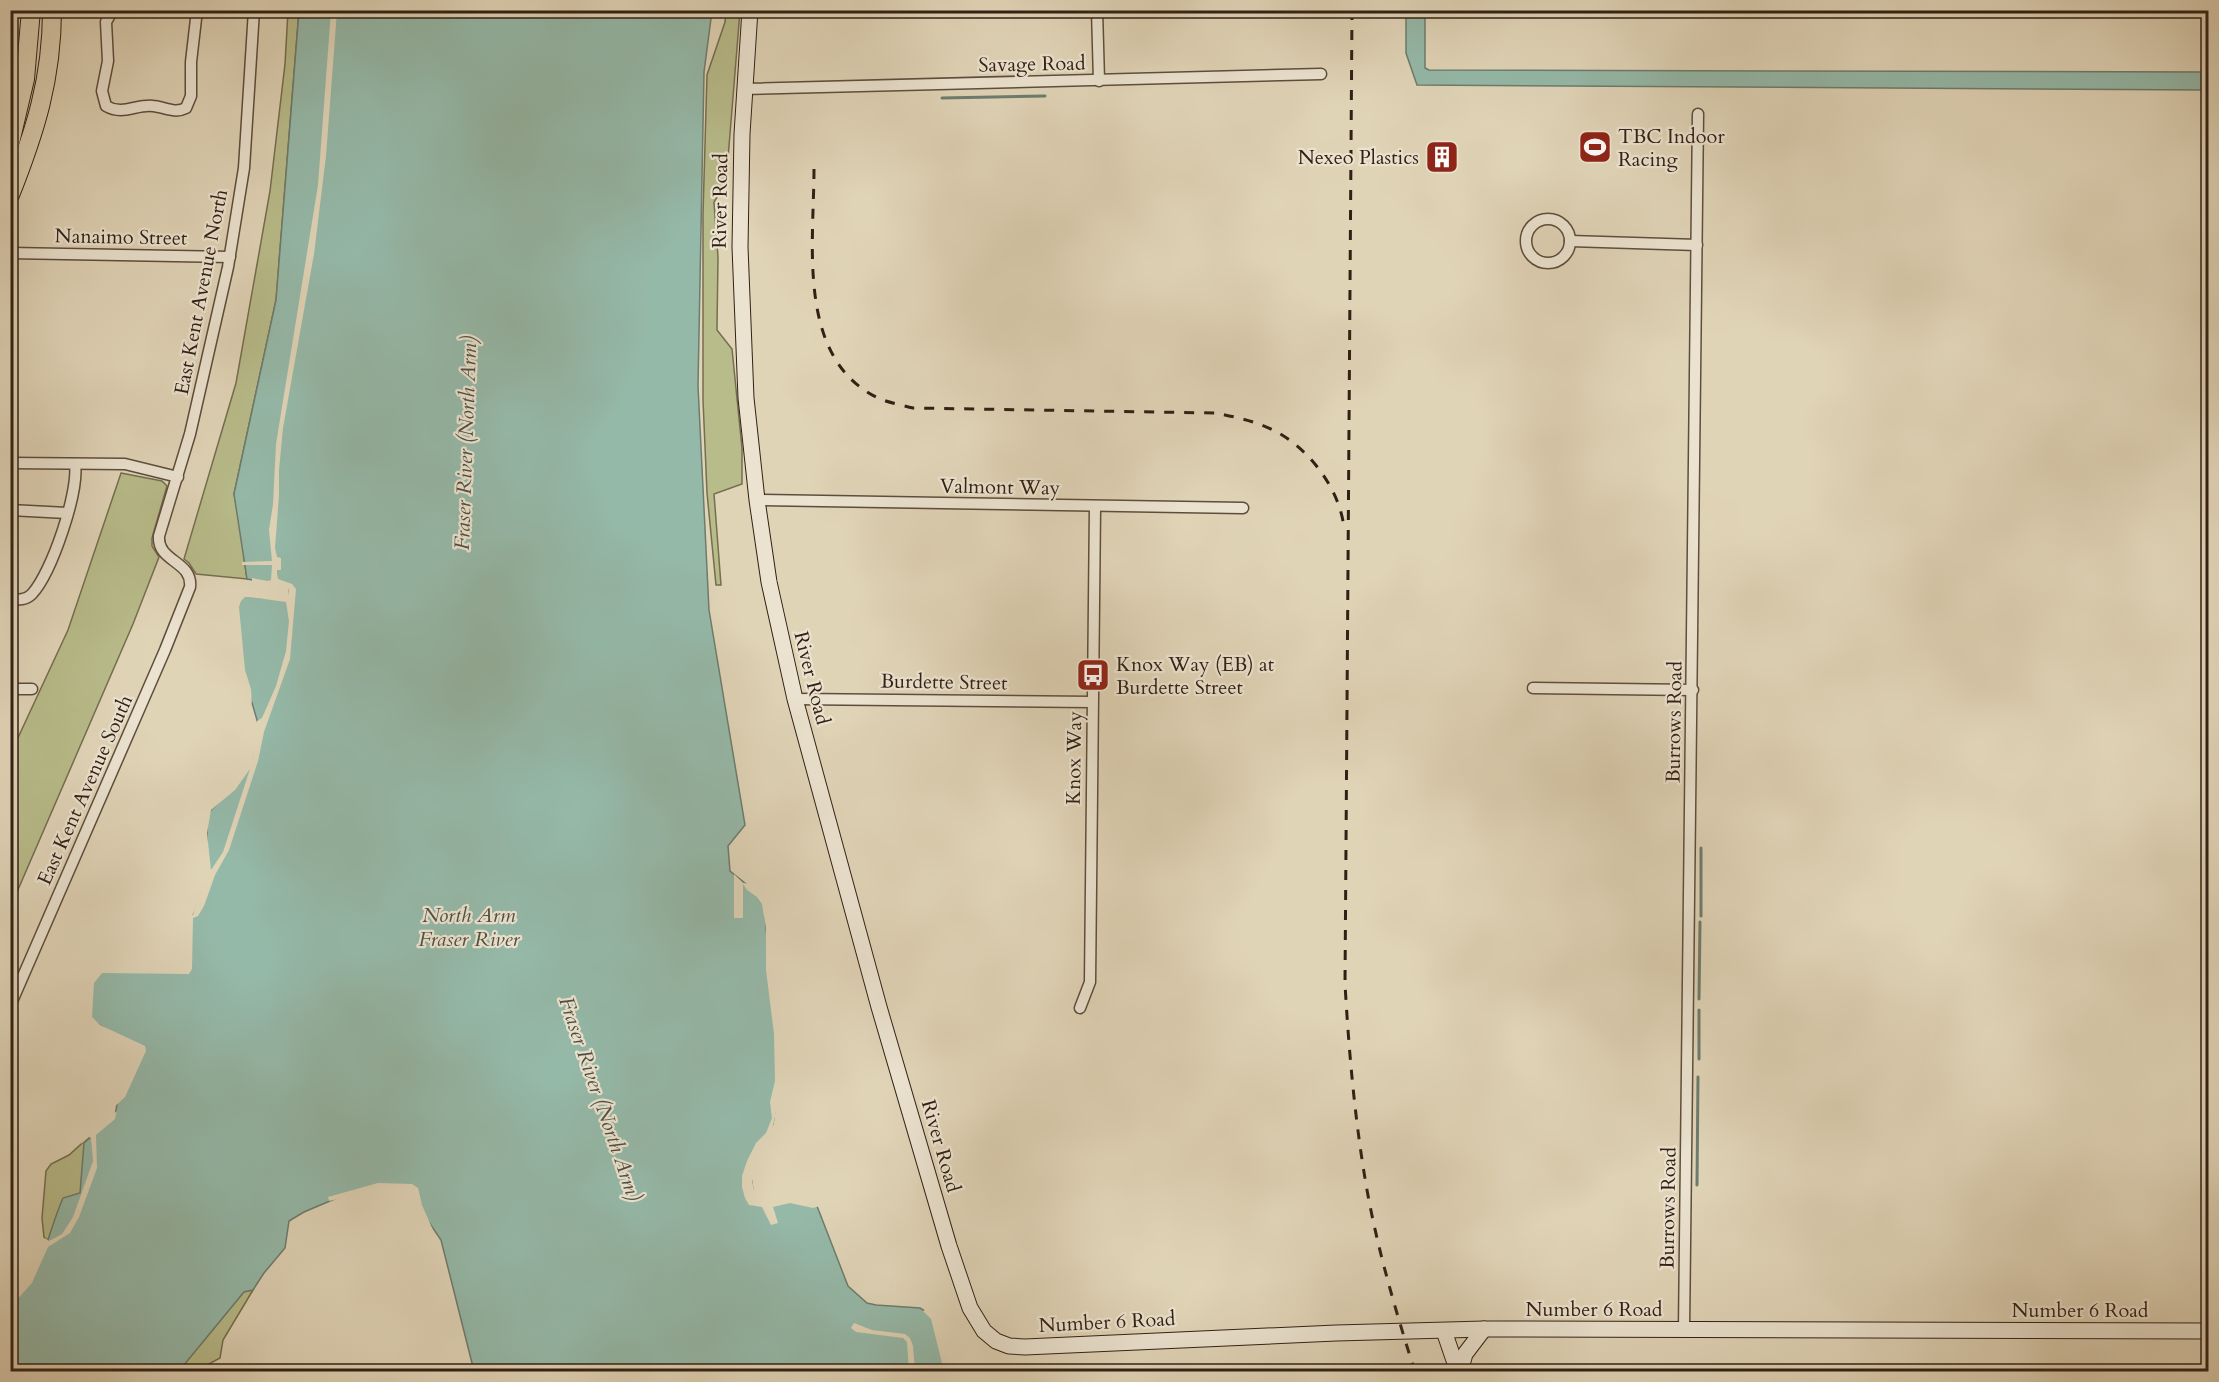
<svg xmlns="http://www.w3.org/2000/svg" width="2219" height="1382" font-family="Cardo,serif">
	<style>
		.green { fill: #b8bb8a; stroke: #756e50; stroke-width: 1.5 }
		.water { fill: #95b9a9; stroke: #6d7c6e; stroke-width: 1.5 }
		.pier { fill: #e0d4b7; fill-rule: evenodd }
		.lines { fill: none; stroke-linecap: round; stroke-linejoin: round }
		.stream { stroke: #6d7c6e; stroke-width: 3 }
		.street-casing { stroke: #5e4d3e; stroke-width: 13 }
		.secondary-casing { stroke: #322015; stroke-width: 17 }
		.primary-casing { stroke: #322015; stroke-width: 20 }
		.street { stroke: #ebe3d0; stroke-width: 10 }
		.secondary { stroke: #ebe3d0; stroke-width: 15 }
		.primary { stroke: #e0d4b7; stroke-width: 18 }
		.rail { stroke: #322015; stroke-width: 3; stroke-dasharray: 10 10; stroke-linecap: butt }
		.labels { text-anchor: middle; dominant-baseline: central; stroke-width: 4.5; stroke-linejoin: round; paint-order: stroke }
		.street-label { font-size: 20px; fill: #322015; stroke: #ebe3d0 }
		.poi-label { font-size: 20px; fill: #322015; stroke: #ebe3d0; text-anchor: start }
		.water-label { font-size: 21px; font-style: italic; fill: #504e41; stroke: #ebe3d0 }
	</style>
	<rect width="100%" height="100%" fill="#e0d4b7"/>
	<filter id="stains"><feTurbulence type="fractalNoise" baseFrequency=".00333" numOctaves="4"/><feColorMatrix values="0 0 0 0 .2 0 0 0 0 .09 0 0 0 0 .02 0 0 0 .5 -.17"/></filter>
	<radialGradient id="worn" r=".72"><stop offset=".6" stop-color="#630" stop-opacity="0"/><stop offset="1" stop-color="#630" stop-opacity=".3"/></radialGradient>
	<g class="green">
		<path d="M288,11h11l-23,289 -42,194 3,15v-23l7,-37 33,-137 11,-127 11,-78 4,-96h28l-13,174 -42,259 -3,60 -4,26 2,50 -3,1 -16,-3 -13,-58 8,59 -51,-5 -7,-11 -5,-4 52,-176 34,-192 15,-127z"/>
		<path d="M726,11h14l-14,172 -12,19 4,55 -1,73 15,19 10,99v36l-28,10 7,91h-5l-9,-92 -4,-93v-186l4,-139 18,-53z"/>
		<path d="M121,473l41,8 5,5 -15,52v8l7,11 -26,67 -116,268 -6,-3 -1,-134 58,-125z"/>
		<path d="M89,1137l2,1 2,23 -20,56 -24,24 -5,-4 -2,-19 4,-47 5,-7 18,-9z"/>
		<path d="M253,1290l-30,50 -3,18 -24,13 -26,1 74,-81z"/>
	</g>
	<g class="water">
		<path d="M299,11h413l-8,61 -6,314 11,224 36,215 -17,21 2,25 26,21 8,11 15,178 -6,43 -23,48 5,29 32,-4 30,9 31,80 19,17 9,2 44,3 13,8 12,43 -5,12h-466l-33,-131 -23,-34 -6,-15 -7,-4 -31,1 -37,10 -33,14 -15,9 -4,27 -21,25 -11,17 -9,2 -65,79 -168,1c0,-18 -4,-45 0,-61 4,-14 17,-22 23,-35 12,-25 18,-53 29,-78l17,-5 4,-50 31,-27 3,-18 19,-39 -6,-15 -45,-27 2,-39 10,-11 84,2 6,-8v-40l6,-7 13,-40v-60l33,-33 11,-16 8,-19v-19l-17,-59 -5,-62 5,-10 48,4 -1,-14 -42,-7 -13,-85 42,-194z"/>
		<path d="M1406,11h19v57l4,2 779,2v18l-791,-5 -11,-32z"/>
	</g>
	<g class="pier">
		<path d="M331,11h6l-11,145 -12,98 -31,174 -4,42v25l-4,53 2,9 4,1v12h-4v4l1,5 14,5 4,5 -6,70 -26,73 -6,29 -29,89 -14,25 -11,31 -6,10 -5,2 -1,51 -3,5 -87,-1 -8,10 -2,34 8,8 45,21 1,5 -21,46 -12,11 2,-12 19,-37 -5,-13 -35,-14 -10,-13 1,-42 13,-13 83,2 4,-6v-40l4,-5h4l11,-42 -2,-46 2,-14 9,-13 24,-18 16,-24 4,-15v-22l5,-3 14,-32 10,-35 3,-30 -3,-19 -29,-4 -12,-1 -4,4 -2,6 6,63 6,19 1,15 -6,-11 -7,-24 -5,-64 6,-10 6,-3 42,6 1,-7 -1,-3 -36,-6v-4l16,3 3,-1 1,-15h-30v-3l30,-1 -3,-31 4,-26 3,-60 42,-259zM250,769l-27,83 -12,18 -4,-37 4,-23 24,-20z"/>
		<path d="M734,874l9,9 8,1 10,9 7,15 13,119 1,55 -11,54 -18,37 -1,8 2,9 4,9 31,-5 11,1 20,11 -7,2 -23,-5 -17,4 5,16 -7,2 -9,-18 -13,-2 -4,-7 -3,-11v-11l5,-15 9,-18 10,-10 6,-15 -2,-16 5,-21 -1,-47 -8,-64v-42l-4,-24 -5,-7 -10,-7 -4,-6v34h-9z"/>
		<path d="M117,1111l-2,8 -19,16 1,33 -18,49 -9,16 -22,14 -16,36 -16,18 -5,11 1,-11 18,-24 15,-39 4,3 13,-7 11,-17 20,-56 -2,-23 -2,-1 -8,7 1,-3z"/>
		<path d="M378,1183l34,1 6,4 4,17 11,25 -17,-22 -6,-15 -5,-3 -30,1 -46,10 -1,-4z"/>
		<path d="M927,1309l9,6 12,43 -5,9 -12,-48 -8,-8z"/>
		<path d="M854,1323l18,7 33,4 5,4 3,8 2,25h-6l-2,-29 -4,-4 -47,-6 -5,-4z"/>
	</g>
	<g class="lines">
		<g class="stream">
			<path d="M942,98l103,-2"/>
			<path d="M1701,916v-68"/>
			<path d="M1699,999l1,-77"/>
			<path d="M1699,1059v-49"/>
			<path d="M1697,1185l1,-108"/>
		</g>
		<g class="street-casing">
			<g id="street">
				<path d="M115,10l-4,3 -5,9 2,39 -6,30 4,15c17,10 30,-2 47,0 12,1 21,8 33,2l5,-12v-34l6,-52"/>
				<path d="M1097,10l2,71"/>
				<path d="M744,89l577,-15"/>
				<circle cx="1548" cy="241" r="22"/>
				<path d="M1570,241l127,4"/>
				<path d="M10,253l220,4"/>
				<path d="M10,463l115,1 53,13"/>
				<path d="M757,500l486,8"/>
				<path d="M10,510l57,3"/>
				<path d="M10,599c9,1 16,1 22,-5 20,-22 47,-102 43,-130"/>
				<path d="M1533,688l160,2"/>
				<path d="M10,689h22"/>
				<path d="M795,699l297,3"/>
				<path d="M10,894l2,-4"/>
				<path d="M10,1006l155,-356 25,-63c3,-26 -33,-25 -31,-51l31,-102 38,-167 16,-99 10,-158"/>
				<path d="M1080,1008l10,-26 5,-475"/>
				<path d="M1684,1330l14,-1216"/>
			</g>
		</g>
		<g class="secondary-casing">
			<g id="secondary">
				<path d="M750,10l-8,124 -2,113 6,151 11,102 12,82 26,117 84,308 70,239 21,62 14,23 12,10 13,5 16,1 311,-14 148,-4 724,2"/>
				<path d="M1444,1331l14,41"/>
				<path d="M1460,1372l5,-18 19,-25"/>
			</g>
		</g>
		<g class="primary-casing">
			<g id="primary">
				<path d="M10,143l15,-64 6,-69"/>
				<path d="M10,195c25,-63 42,-116 42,-185"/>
			</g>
		</g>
		<use href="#street" class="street"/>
		<use href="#secondary" class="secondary"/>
		<use href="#primary" class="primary"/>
		<g class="rail">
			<path d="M1352,10l-7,974c4,69 10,138 22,206 11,61 29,122 48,182"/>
			<path d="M814,169c0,75 -18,189 64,229 11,5 24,7 35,10l303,5c19,4 39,8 57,17 35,17 67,59 71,98"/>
		</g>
	</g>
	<defs>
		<g id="stadium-square" transform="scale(1.725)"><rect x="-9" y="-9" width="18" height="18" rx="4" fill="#8f2418" stroke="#ebe3d0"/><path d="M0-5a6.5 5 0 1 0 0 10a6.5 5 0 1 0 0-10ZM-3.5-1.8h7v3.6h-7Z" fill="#fff"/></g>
		<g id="building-square" transform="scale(1.725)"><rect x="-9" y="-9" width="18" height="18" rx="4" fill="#8f2418" stroke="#ebe3d0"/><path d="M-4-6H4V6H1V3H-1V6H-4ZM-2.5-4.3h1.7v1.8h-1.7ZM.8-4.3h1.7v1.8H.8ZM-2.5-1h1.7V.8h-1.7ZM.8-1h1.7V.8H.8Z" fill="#fff"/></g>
		<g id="bus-square" transform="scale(1.725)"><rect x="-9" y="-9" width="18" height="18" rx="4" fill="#8f2418" stroke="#ebe3d0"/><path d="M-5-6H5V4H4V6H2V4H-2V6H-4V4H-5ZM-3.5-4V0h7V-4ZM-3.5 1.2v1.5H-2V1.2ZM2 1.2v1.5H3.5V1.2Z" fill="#fff"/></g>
	</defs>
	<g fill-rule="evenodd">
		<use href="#stadium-square" x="1595" y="147"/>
		<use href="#building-square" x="1442" y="157"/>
		<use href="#bus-square" x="1093" y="675"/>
	</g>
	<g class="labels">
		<g class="street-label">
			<text transform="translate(1032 64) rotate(-1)">Savage Road</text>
			<text transform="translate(720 201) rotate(-89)">River Road</text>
			<text transform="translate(121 237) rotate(1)">Nanaimo Street</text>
			<text transform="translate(201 292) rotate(-79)">East Kent Avenue North</text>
			<text transform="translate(1000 487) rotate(1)">Valmont Way</text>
			<text transform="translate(812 678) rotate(76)">River Road</text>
			<text transform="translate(944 682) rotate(1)">Burdette Street</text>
			<text transform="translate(1674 722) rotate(-89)">Burrows Road</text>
			<text transform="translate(1074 758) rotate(-89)">Knox Way</text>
			<text transform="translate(85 790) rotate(-66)">East Kent Avenue South</text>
			<text transform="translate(941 1146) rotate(74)">River Road</text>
			<text transform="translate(1668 1208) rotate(-89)">Burrows Road</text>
			<text x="1594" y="1309">Number 6 Road</text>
			<text x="2080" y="1310">Number 6 Road</text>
			<text transform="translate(1107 1322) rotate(-3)">Number 6 Road</text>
		</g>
		<g class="poi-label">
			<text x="1618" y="136">TBC Indoor<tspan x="1618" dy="23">Racing</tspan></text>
			<text x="1419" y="157" text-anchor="end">Nexeo Plastics</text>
			<text x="1116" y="664">Knox Way (EB) at<tspan x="1116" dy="23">Burdette Street</tspan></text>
		</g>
		<g class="water-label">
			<text transform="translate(466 443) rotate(-88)">Fraser River (North Arm)</text>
			<text x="469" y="915">North Arm<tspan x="469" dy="24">Fraser River</tspan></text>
			<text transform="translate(600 1099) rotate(71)">Fraser River (North Arm)</text>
		</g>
	</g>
	<rect width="2219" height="1382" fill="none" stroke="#e0d4b7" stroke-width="36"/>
	<rect x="12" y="12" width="2195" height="1358" fill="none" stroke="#322015" stroke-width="3"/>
	<rect x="18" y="18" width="2183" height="1346" fill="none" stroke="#322015" stroke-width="1.5"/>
	<rect width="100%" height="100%" filter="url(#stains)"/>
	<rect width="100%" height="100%" fill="url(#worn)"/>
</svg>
